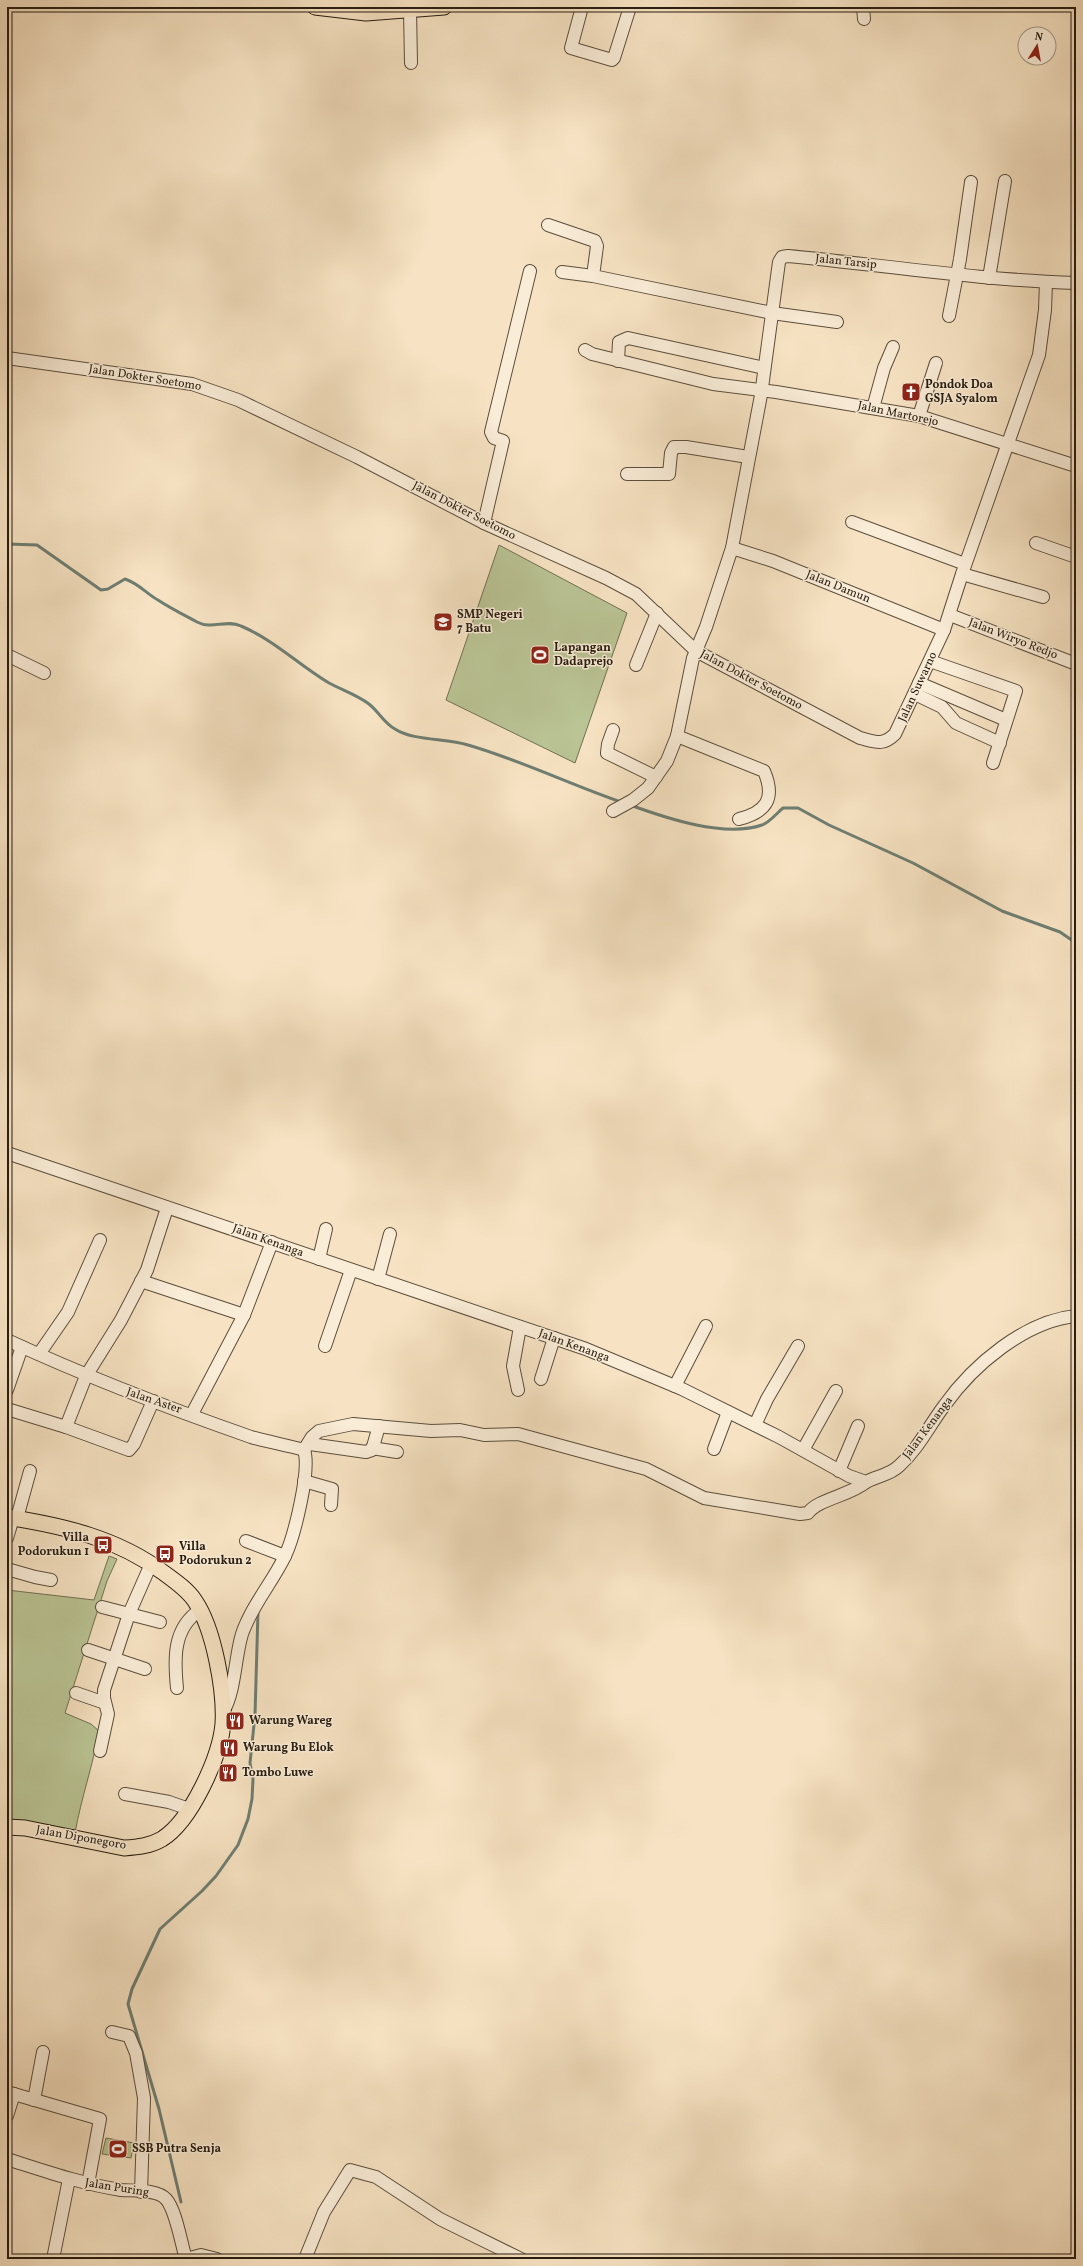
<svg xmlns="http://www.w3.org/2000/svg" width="1083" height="2266" font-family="Vollkorn,serif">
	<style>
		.green { fill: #bac495; stroke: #717052 }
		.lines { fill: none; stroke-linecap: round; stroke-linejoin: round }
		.stream { stroke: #6e7e72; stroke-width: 3 }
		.minor-casing { stroke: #5c4e3d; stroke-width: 14 }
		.major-casing { stroke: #281d10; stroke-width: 17 }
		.minor { stroke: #faedd8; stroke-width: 12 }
		.major { stroke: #f7e3c3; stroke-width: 15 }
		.labels { text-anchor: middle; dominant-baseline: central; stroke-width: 3; stroke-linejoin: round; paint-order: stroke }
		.street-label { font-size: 12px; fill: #281d10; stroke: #faedd8 }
		.poi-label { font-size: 12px; font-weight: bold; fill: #281d10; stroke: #faedd8; text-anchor: start }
	</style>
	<rect width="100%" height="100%" fill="#f7e3c3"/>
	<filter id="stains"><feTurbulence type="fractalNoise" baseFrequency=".005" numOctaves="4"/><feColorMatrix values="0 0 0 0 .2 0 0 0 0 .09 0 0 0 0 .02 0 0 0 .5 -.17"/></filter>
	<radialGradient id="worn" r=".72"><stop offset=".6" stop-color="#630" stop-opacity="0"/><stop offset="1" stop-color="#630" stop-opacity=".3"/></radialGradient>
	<g class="green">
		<path d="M499,545l128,68 -52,150 -129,-63z"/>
		<path d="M109,1556l8,3 -10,22 -42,132 26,11 8,7c-6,34 -18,68 -24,102l-68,-12v-231l87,10z"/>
		<path d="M106,2138l28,5 -3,15 -29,-4z"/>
	</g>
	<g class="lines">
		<g class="stream">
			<path d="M7,544l30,1 64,45 7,-1 17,-10c13,4 22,15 33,21 12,8 26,15 39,22 15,8 29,-3 44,4 33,14 58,39 88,57 13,7 28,12 40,21 10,8 15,19 26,25 18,12 51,9 73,16 52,15 101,39 153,57"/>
			<path d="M630,805c36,13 94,33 132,20 7,-2 15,-12 21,-17h15l31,17 84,38 89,48 58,21 16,11"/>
			<path d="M181,2202l-22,-93 -31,-105 4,-15 28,-60 42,-38 14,-15 22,-31 10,-26 4,-20 1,-20 -3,-16 5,-48 3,-104"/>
		</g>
		<g class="minor-casing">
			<g id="minor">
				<path d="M582,7l-11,41 41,12 2,-2 16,-51"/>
				<path d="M863,7l1,12"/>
				<path d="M410,10l1,53"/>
				<path d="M548,225l47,16 2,5 -4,30 179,37 65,9"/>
				<path d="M562,272l31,4"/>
				<path d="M989,278l16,-97"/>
				<path d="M949,316l11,-57 11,-77"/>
				<path d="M585,350l7,4 121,30 63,8 143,24 157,50"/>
				<path d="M7,358l185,26 46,16 119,57 127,66 122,55 30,16 60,57 164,87c16,4 23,8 35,-4l49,-104 18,-56 77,-219 6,-45 1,-28"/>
				<path d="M618,361l1,-19 9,-4 136,30"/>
				<path d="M873,408l11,-40 9,-21"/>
				<path d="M919,416l17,-53"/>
				<path d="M627,474h42l2,-21 3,-6h12l62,10"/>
				<path d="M852,522l113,42"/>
				<path d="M484,523l19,-82 -9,-3 -3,-6 39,-161"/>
				<path d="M1036,543l40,14"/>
				<path d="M732,548l41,13 171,69"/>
				<path d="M962,574l81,23"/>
				<path d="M950,615l126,49"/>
				<path d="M7,655l37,18"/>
				<path d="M930,661l86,30 -23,72"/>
				<path d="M636,665l21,-52"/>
				<path d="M919,683l87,37"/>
				<path d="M915,694l27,13 14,16 44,20"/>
				<path d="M613,730l-5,14 -1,9 49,24"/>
				<path d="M677,736l87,35c12,28 2,41 -25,48"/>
				<path d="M613,811l20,-11 15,-12 19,-27 10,-25 16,-78 13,-31 26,-79 29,-153 18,-133 3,-5 6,-1c96,9 191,24 288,27"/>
				<path d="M7,1153l579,196 96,40 97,48 70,39 17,6c11,-6 24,-7 33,-16 19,-17 30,-40 45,-60 29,-41 81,-85 132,-90"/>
				<path d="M319,1259l7,-30"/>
				<path d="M378,1279l12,-45"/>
				<path d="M141,1281l103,34"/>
				<path d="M7,1340c80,37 161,68 244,97 17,5 36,8 53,13"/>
				<path d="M325,1346l26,-76"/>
				<path d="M39,1354l29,-42 32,-72"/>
				<path d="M541,1379l13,-41"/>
				<path d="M675,1386l31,-60"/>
				<path d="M7,1390l15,-43"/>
				<path d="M518,1390l-5,-24 7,-39"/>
				<path d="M7,1409l59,18 20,-51 35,-56 26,-50 20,-62"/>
				<path d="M192,1414l52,-99 28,-73"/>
				<path d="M755,1425l12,-26 31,-53"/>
				<path d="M66,1427l63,23 5,-6 19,-43"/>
				<path d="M310,1444l56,8 6,-2 7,-24"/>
				<path d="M372,1448l25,4"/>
				<path d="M714,1449l14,-37"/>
				<path d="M304,1450l8,-13 7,-6 34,-7 78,7 29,-1 24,5 34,-1 128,35 58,29 96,16 8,-1c10,-14 41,-17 58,-31"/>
				<path d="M803,1450l33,-59"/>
				<path d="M839,1471l19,-45"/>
				<path d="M304,1481l28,8 -1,16"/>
				<path d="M17,1518l13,-47"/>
				<path d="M7,1538l6,-20"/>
				<path d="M246,1541l39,15"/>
				<path d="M7,1569l28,8 16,3"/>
				<path d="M102,1607l58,15"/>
				<path d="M88,1650l57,19"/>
				<path d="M177,1688c-3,-30 -4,-60 23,-78"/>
				<path d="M76,1693l29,10"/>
				<path d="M224,1710c11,-19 11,-53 18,-76 10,-29 30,-51 43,-78 9,-19 26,-86 19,-106"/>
				<path d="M100,1751l8,-37 -4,-16v-8l25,-76 22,-50"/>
				<path d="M125,1794l44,8 20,7"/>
				<path d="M112,2032l17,4 7,17 8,45 -3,94"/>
				<path d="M7,2092l93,27 -12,65"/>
				<path d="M34,2100l9,-48"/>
				<path d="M7,2116l7,-22"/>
				<path d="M7,2159c38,12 75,25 114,31 12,1 36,-1 45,9 10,11 15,44 20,60l15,-4 16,4"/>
				<path d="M53,2259l16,-80"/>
				<path d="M305,2259l19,-47 26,-42 26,7 64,42 81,40"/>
			</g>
		</g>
		<g class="major-casing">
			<g id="major">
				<path d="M315,7l51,6 78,-6"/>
				<path d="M7,1517c57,9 110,21 157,56 11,8 24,17 31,28 19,28 30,90 28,123 -3,33 -32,97 -61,115 -12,7 -24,8 -38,9l-99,-20 -18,-1"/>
			</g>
		</g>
		<use href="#minor" class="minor"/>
		<use href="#major" class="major"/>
	</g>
	<defs>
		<g id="church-square" transform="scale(1)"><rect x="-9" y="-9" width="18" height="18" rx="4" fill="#8f2418" stroke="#faedd8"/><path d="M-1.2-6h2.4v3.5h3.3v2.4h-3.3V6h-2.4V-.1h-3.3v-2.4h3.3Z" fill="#fff"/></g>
		<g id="school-square" transform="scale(1)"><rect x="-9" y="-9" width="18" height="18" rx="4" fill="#8f2418" stroke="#faedd8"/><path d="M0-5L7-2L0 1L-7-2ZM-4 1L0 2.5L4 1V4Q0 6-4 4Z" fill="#fff"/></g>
		<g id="stadium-square" transform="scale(1)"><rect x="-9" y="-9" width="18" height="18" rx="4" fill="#8f2418" stroke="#faedd8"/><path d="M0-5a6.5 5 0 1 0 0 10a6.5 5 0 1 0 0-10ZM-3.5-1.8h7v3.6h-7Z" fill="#fff"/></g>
		<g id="bus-square" transform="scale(1)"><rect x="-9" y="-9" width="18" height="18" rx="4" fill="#8f2418" stroke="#faedd8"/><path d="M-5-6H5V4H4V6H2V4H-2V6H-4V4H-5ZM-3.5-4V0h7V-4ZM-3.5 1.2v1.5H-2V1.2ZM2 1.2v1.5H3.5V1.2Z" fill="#fff"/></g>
		<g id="restaurant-square" transform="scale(1)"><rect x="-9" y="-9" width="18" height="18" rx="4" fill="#8f2418" stroke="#faedd8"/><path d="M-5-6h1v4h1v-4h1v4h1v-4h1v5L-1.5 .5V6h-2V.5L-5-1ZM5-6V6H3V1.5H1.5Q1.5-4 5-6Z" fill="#fff"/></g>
	</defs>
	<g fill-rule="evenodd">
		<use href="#church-square" x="911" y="392"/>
		<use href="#school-square" x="443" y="622"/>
		<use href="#stadium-square" x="540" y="655"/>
		<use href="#bus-square" x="103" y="1545"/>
		<use href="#bus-square" x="165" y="1554"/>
		<use href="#restaurant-square" x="235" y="1721"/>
		<use href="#restaurant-square" x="229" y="1748"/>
		<use href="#restaurant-square" x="228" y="1773"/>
		<use href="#stadium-square" x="118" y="2149"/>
	</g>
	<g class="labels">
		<g class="street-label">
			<text transform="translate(846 262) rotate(6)">Jalan Tarsip</text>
			<text transform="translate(145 378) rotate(9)">Jalan Dokter Soetomo</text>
			<text transform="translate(898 414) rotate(12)">Jalan Martorejo</text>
			<text transform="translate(464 511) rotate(27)">Jalan Dokter Soetomo</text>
			<text transform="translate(838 587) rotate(22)">Jalan Damun</text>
			<text transform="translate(1013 639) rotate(21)">Jalan Wiryo Redjo</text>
			<text transform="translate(751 680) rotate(28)">Jalan Dokter Soetomo</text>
			<text transform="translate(918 687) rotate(-65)">Jalan Suwarno</text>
			<text transform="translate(268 1241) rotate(20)">Jalan Kenanga</text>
			<text transform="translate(574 1346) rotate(20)">Jalan Kenanga</text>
			<text transform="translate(154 1401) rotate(19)">Jalan Aster</text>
			<text transform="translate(928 1428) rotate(-53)">Jalan Kenanga</text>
			<text transform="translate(81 1838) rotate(10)">Jalan Diponegoro</text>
			<text transform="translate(117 2188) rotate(9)">Jalan Puring</text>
		</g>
		<g class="poi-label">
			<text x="925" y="385">Pondok Doa<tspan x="925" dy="14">GSJA Syalom</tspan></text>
			<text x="457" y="615">SMP Negeri<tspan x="457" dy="14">7 Batu</tspan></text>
			<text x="554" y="648">Lapangan<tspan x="554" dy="14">Dadaprejo</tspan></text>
			<text x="89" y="1538" text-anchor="end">Villa<tspan x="89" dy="14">Podorukun 1</tspan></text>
			<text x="179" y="1547">Villa<tspan x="179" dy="14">Podorukun 2</tspan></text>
			<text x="249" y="1721">Warung Wareg</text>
			<text x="243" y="1748">Warung Bu Elok</text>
			<text x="242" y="1773">Tombo Luwe</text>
			<text x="132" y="2149">SSB Putra Senja</text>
		</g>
	</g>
	<rect width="1083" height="2266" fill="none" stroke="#f7e3c3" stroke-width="24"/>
	<rect x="8" y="8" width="1067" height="2250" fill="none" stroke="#281d10" stroke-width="2"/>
	<rect x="12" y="12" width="1059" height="2242" fill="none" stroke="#281d10"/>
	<g transform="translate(1037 46) rotate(11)"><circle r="19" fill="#faedd8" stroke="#a69a88"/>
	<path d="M0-3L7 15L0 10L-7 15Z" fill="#8f2418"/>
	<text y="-6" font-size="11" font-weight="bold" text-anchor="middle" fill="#281d10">N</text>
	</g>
	<rect width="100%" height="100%" filter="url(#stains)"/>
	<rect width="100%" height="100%" fill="url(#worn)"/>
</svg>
